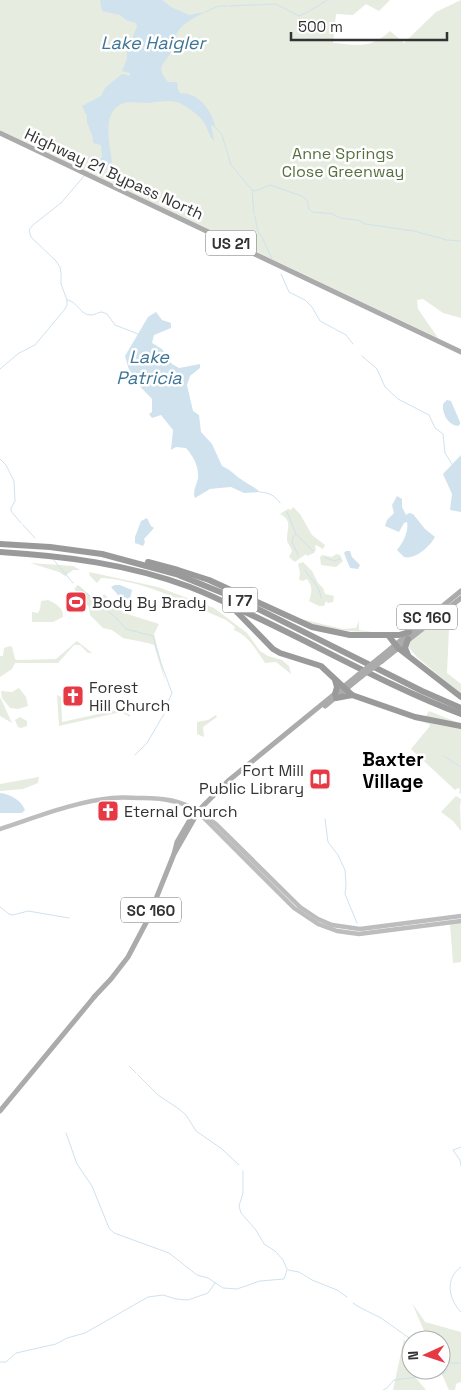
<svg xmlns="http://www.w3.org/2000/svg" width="461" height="1390" font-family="'Space Grotesk',sans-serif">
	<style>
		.green { fill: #e6ecdf }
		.water { fill: #cfe2ee }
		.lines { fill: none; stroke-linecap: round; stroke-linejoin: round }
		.stream { stroke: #cfe2ee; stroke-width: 1 }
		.secondary { stroke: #bdbdbd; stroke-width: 4.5 }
		.primary { stroke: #ababab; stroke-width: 5 }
		.motorway { stroke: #9a9a9a; stroke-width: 6 }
		.primary-bridge { stroke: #ababab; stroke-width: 5 }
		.labels { text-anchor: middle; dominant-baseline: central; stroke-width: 5; stroke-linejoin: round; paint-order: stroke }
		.shield { fill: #fff; stroke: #707070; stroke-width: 1 }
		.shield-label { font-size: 15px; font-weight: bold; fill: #333 }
		.park-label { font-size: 16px; fill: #56703f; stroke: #fff }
		.street-label { font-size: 16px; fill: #333; stroke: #fff }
		.poi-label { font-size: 16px; fill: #333; stroke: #fff; text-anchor: start }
		.water-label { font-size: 18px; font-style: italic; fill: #3f7597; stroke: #fff }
		.quarter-label { font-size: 19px; font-weight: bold; fill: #000; stroke: #fff }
	</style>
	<rect width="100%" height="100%" fill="#fff"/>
	<g class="green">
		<path d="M0,0h390l-11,11 -13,-7 -13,11 -17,-1 -3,29c25,2 38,6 57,-12l14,12 32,-31 25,-12v318l-18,-5 -20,-14 -6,1 1,9 20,29 -438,-208z"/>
		<path d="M293,507l7,7 12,21 13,10 -2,4 -7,-4 -1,2 1,2 -2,4 -7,3 -1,-2 -11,8 -6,-5 3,-6c-1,-4 -5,-8 -5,-12 0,-11 6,-18 -7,-25l8,-5 3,1z"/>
		<path d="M336,554l4,1 3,6 -7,6 -15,-2 -1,-8 2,-2 10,2z"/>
		<path d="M303,562l9,9 6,12 5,5 2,6 9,2 -1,6 -5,1 -2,-2 -2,5h-5l-10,-5c3,-9 4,-14 -2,-22l-5,2 -3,-2 1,-6 -2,-9z"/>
		<path d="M30,563l43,3 7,4h-7l-8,6 -6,-4z"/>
		<path d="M89,572l69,15 56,21 33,25 13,18 8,5 14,4 7,6 2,8 -15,-12 -11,1c-9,-13 -16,-27 -31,-33l1,-3 -9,-7c-39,-17 -79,-38 -122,-42h-3l-4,5 -7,-7z"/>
		<path d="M78,585l19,16 7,-7 20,19 35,11 -5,10 12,50 -12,-39 -6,-2 -25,-5 -11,-8 -9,-2 -13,-13 -1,-8 -15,-18z"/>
		<path d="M48,600c7,3 16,8 15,17l-10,5h-21v-10l6,1 2,-4 1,-8z"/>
		<path d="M301,619l42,10 13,-1 3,-7v9l13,2c-18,0 -58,-3 -71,-13z"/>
		<path d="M438,620l7,2 4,6 -2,45 14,11v10l-43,-36 -9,-10 1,-7 2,-3z"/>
		<path d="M77,641l15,12h-4l-8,-8h-6l-16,18h-43l-3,6 -12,8v-21h3l1,-8 6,-2 2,1 3,12 2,1 39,-1z"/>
		<path d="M19,688l7,9 2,9 -10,3 -8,-1 -8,-10 -1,-7 11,1z"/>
		<path d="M57,695l4,2 1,25 59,-13 9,6v2l-9,-5 -62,14z"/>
		<path d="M0,697l12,26 -12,-7z"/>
		<path d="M429,711l32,13v70l-2,-1 1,-4 -2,-1 -3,2 -44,-41 19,-23 -1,-2 -9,-3 4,-2z"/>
		<path d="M216,715l1,2 -14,10 1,10 -7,-3v-12l11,-2z"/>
		<path d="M20,717l7,4v5l-6,2 -3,-1 -3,-7z"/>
		<path d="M39,777l-1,6 -15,6 -23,2v-7z"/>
		<path d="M456,796l5,3 -1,8 1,24 -8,-10 -12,-9z"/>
		<path d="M461,922v40l-8,1 -3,-39z"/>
		<path d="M412,1303l13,19 36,10v50l-5,2 -1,6h-6l-9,-20 1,-30h-13z"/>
		<path d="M404,1339l7,15v16h6l-2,7 11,13h-33z"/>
	</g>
	<g class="water">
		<path d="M100,0h62l9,7 18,8 16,-3c-9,5 -23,11 -28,21 -3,6 -3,13 -6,19 -7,13 -16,14 -3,30h9l1,8 2,3c4,1 7,0 11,2 12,4 23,21 24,32l-4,-2 3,16c-6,-7 -6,-13 -11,-20 -4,-6 -12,-11 -18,-15 -12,-8 -23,-4 -37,-3 -6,0 -13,-1 -19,-1 -29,4 -20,39 -17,59 -2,8 -7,9 -15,12l-2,-5 7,-11 -1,-12 -8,-2c1,-11 -8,-17 -6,-28l-2,-2 -3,-7 19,-10 4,-8 17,-14 8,2v-3l-8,-2 5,-12v-9l10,-23 -1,-4 -10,-3 -6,-5 -18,-4z"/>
		<path d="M156,312l6,8 9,3v5l-17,7 -2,8 10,6 10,15 7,4 21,-4v4l-10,8 -3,9 6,26 6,4 2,17 11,12 10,22c7,3 11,7 17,12 7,5 14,8 21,14l-16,1 -13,-6 -12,1 -9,1 -15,9c-3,-7 2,-13 3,-20 1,-12 -5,-22 -12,-30l-10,-1 -5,3 2,-20 -12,-15 -9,3 -3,-4 3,-2v-13l-21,-22 -6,-21 23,-39z"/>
		<path d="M447,400l4,1 9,21v2l-2,2c-10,-1 -16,-12 -15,-22z"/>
		<path d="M461,455v57l-11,-2 2,-16 -9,-20z"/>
		<path d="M397,496l5,3v8l4,8 3,-2 4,1 12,15 10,8c-5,9 -19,23 -31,20l-7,-7c6,-7 12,-19 10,-28l-3,1 -5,9 -14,-6 2,-6 7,-7 -2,-8z"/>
		<path d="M147,518l4,8 3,2 -10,11 1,3 -2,4 -8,-3v-6l6,-16z"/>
		<path d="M346,551h4l2,6 8,8 -2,4 -8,-1 -6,-15z"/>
		<path d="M115,585h5l12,5 -3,14 -4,-1 -14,-16z"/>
		<path d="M0,793c10,1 21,7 25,17l-3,3h-22z"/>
	</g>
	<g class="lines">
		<g class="stream">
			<path d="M229,6l47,-2 23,12c4,-1 25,-13 28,-16"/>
			<path d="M205,12l14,-6h8"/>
			<path d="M215,127l7,8 9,30 21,25 2,24"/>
			<path d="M87,172l8,-4"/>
			<path d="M252,190l3,1 15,-6 32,11 6,6 1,7 3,3 21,2 7,4 18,2 7,4 49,7 33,9 14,1"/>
			<path d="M255,216l3,16 4,5 10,22"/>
			<path d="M281,274l8,18 16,8 7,7 8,14 26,14 7,9"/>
			<path d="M67,300c10,1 14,16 24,15 4,0 7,-3 11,-3l5,2 8,11 23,9"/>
			<path d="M362,356l15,13 8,18 13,12 31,16 6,13 8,6 2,19 7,11"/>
			<path d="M0,369l19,-16 16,-8 30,-36 2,-4v-5l-6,-16v-10l-1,-7 -4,-6 -25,-24 -2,-7 4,-5 28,-22 23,-27"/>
			<path d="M0,459l6,6 8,16 1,20 -4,7v3l10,12"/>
			<path d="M260,492c10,1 14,3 20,11"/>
			<path d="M287,512l9,22 17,17"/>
			<path d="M23,525l12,13"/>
			<path d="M296,534l-3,3 -1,5 6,13"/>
			<path d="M325,558l10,3 5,-2"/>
			<path d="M53,559l20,24"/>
			<path d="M305,570c6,10 15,16 16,28"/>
			<path d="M77,586l37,30 12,13 27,7 8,27 11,30 -7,16"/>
			<path d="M135,755l12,-12 17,-29"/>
			<path d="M444,756l17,11"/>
			<path d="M325,819l3,23 10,13 7,15 1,15 -1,9 12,29"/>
			<path d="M0,907l9,7 4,1 15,-4 41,7"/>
			<path d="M129,1066l7,7"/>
			<path d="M138,1075l20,20 21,14 7,6 10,16 26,18 17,16"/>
			<path d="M66,1133l11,31 15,22 17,42 5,5 55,20 28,22 11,3 15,10 14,1 23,-8 24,-2 3,-9"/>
			<path d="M461,1147l-8,3 7,10 1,6"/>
			<path d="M243,1171v22l-4,13 2,7 15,17 8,14 11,7 8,9 4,9"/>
			<path d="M461,1267c-16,11 -13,32 0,45"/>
			<path d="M288,1270l11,2 13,8 25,10 10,7"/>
			<path d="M353,1303l6,4 22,11 31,22"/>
			<path d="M441,1360l11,3h9"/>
			<path d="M0,1362h6l10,-9 40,-9 11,-6 18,-5 63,-36 15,-2 13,4 12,1 20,-7 7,-10"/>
			<path d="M442,1374l3,-1 2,-4"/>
			<path d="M383,1390l4,-2 7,-8 46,-6"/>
		</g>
		<g class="secondary">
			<path d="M201,813l15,11 84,83 18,12 14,6 28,4 101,-13"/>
			<path d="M0,829c34,-11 77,-28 112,-31 10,-1 20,0 31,0 19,0 39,2 55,14l96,96 24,16 19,7 22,3 102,-13"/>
		</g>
		<g class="primary">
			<path d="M0,133l461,219"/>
			<path d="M378,659l83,-68"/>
			<path d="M382,661l79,-63"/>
			<path d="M325,706l37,-30"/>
			<path d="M174,854l3,-12 14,-24 37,-37 130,-106"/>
			<path d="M94,997l17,-18 17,-22 19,-36 27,-67 24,-42"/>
			<path d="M0,1111l95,-115"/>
		</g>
		<g class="motorway">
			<path d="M0,544l50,3 52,7 74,20 64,26 182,91 39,17"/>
			<path d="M0,552c65,4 128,12 190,35 18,7 37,16 55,25 72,33 142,74 216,102"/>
			<path d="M148,562l30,8 31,10 103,47 38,8h38l10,13 63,49"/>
			<path d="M233,608l40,41 7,4 41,13 31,29"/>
			<path d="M388,635h11l10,-3"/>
			<path d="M408,639l-3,9 3,7"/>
			<path d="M335,680l2,7 -2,7"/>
			<path d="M336,698l16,-3 63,22 46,9"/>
		</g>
		<g class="primary-bridge">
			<path d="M358,675l20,-16"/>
			<path d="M362,676l20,-15"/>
		</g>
	</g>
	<defs>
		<g id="stadium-square" transform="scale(1.125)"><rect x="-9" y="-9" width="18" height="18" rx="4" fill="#e63946" stroke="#fff"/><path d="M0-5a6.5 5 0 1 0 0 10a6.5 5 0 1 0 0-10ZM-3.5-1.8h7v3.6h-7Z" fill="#fff"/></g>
		<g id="church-square" transform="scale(1.125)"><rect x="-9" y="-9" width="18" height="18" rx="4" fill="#e63946" stroke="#fff"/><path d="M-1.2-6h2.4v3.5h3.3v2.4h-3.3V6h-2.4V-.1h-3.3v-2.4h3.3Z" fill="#fff"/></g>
		<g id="library-square" transform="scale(1.125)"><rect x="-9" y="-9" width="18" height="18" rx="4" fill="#e63946" stroke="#fff"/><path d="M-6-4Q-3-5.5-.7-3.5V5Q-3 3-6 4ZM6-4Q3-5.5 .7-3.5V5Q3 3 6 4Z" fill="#fff"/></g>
	</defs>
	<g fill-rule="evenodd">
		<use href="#stadium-square" x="76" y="602"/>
		<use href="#church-square" x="73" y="696"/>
		<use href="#library-square" x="320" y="779"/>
		<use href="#church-square" x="108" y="811"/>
	</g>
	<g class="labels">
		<g class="shield">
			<rect x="206" y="230.5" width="50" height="25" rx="4"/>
			<rect x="222.5" y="587.5" width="35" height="25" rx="4"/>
			<rect x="397" y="604.5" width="60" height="25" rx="4"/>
			<rect x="121" y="897.5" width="60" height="25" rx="4"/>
		</g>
		<g class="shield-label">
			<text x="231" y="243">US 21</text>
			<text x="240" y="600">I 77</text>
			<text x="427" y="617">SC 160</text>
			<text x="151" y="910">SC 160</text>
		</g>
		<g class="park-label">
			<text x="343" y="153">Anne Springs<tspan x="343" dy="18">Close Greenway</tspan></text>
		</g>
		<g class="street-label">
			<text transform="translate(114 174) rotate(25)">Highway 21 Bypass North</text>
		</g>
		<g class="poi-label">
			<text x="92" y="602">Body By Brady</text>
			<text x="89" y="687">Forest<tspan x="89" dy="18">Hill Church</tspan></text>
			<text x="304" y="770" text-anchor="end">Fort Mill<tspan x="304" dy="18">Public Library</tspan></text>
			<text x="124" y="811">Eternal Church</text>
		</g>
		<g class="water-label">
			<text x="153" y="42">Lake Haigler</text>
			<text x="149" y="356">Lake<tspan x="149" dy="21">Patricia</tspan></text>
		</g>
		<g class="quarter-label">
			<text x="393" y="759">Baxter<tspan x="393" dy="22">Village</tspan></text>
		</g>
	</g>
	<g transform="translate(426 1355) rotate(267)"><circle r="24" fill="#ffffff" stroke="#adadad"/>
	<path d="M0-4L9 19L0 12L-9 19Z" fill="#e63946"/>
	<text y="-8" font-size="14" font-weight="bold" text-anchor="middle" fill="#333333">N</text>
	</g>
	<path d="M291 32v8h156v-8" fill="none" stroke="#333333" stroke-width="2.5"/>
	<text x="298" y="32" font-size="15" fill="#333333" stroke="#ffffff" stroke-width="4" paint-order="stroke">500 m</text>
</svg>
